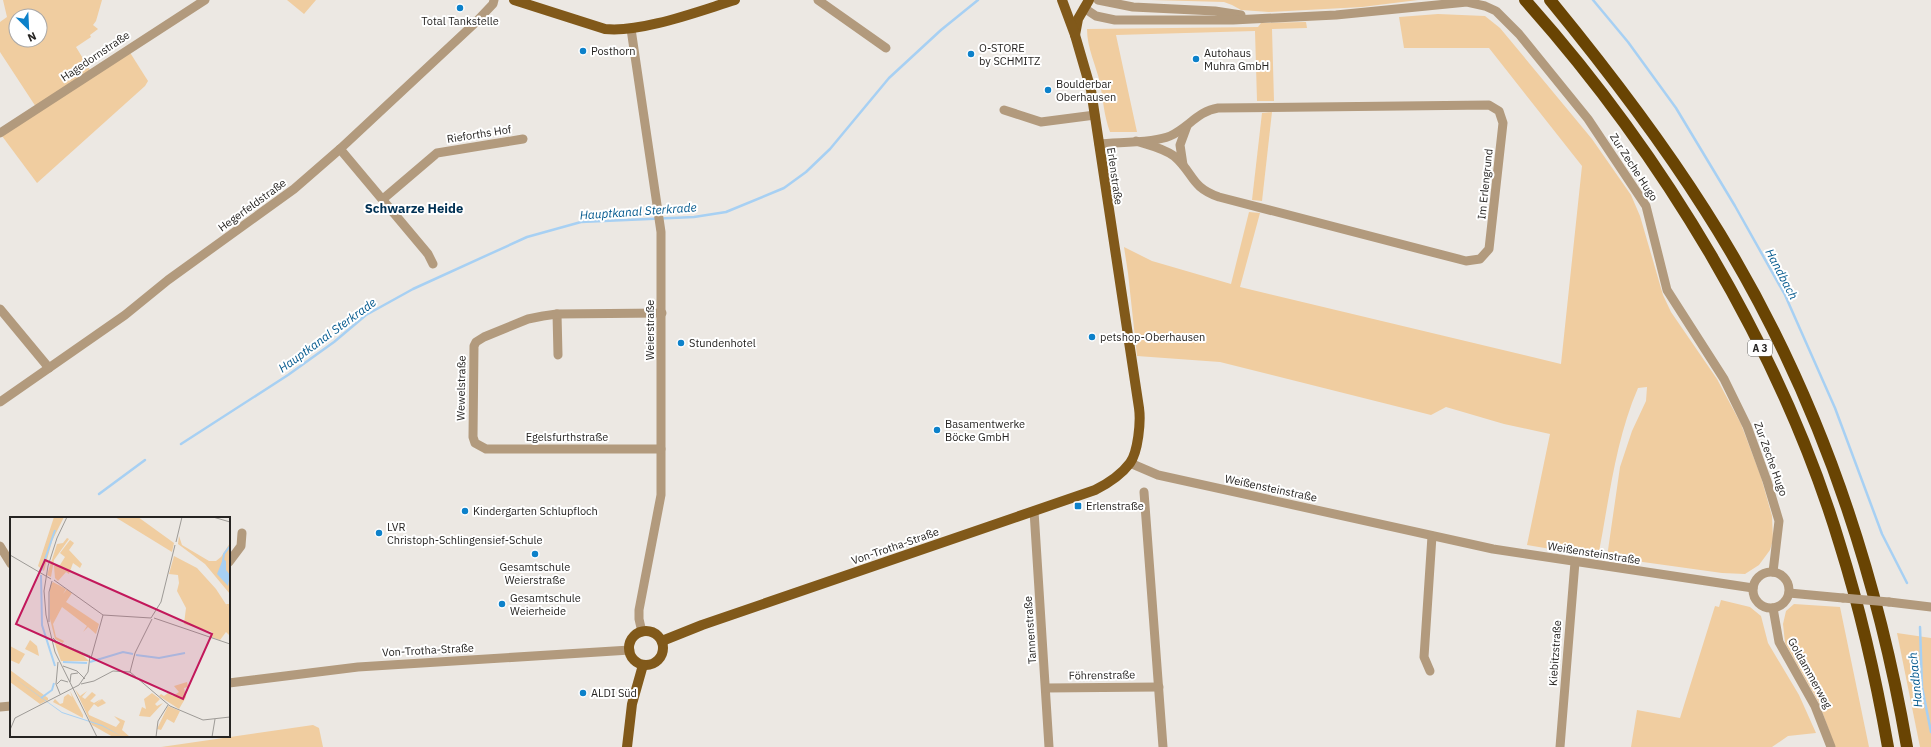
<svg xmlns="http://www.w3.org/2000/svg" width="1931" height="747" font-family="'IBM Plex Sans',sans-serif">
	<style>
		.green { fill: #f0cda0; fill-rule: evenodd }
		.lines { fill: none; stroke-linecap: round; stroke-linejoin: round }
		.stream { stroke: #a7d0f3; stroke-width: 2.5 }
		.minor { stroke: #b29a7d; stroke-width: 9 }
		.major { stroke: #81591a; stroke-width: 10 }
		.highway { stroke: #694403; stroke-width: 12 }
		.minor-bridge { stroke: #b29a7d; stroke-width: 9 }
		.poi-dot { fill: #0c81ca; stroke: #fff; stroke-width: 1.5 }
		.labels { text-anchor: middle; dominant-baseline: central; stroke-width: 4; stroke-linejoin: round; paint-order: stroke }
		.shield { fill: #fff; stroke: #676664; stroke-width: 1 }
		.shield-label { font-size: 10px; font-weight: bold; fill: #262422 }
		.poi-label { font-size: 11px; fill: #262422; stroke: #fff; text-anchor: start }
		.street-label { font-size: 11px; fill: #262422; stroke: #fff }
		.water-label { font-size: 12px; font-style: italic; fill: #02588d; stroke: #fff }
		.quarter-label { font-size: 13px; font-weight: bold; fill: #003154; stroke: #fff }
		.inset-river { fill: none; stroke: #a7d0f3; stroke-width: 2 }
		.inset-road { fill: none; stroke: #9d9a96; stroke-width: 1 }
		.view { fill: #c2185b; fill-opacity: 0.15; stroke: #c2185b; stroke-width: 2 }
		.inset-edge { fill: none; stroke: #262422; stroke-width: 2 }
	</style>
	<rect width="100%" height="100%" fill="#ece8e3"/>
	<g class="green">
		<path d="M3,0h103h-4l-6,21 -3,4 5,4 -8,6 1,2 -15,10 14,23 -54,37 -36,-55v-30l7,-5zM16,16h24v24h-24z"/>
		<path d="M287,0h29l-12,14z"/>
		<path d="M1151,0h267l-56,7 -93,5 -28,-2 -9,-5 -8,-3z"/>
		<path d="M1438,14l47,2 15,12 92,111 39,56 9,21 23,79 8,17 46,67 24,45 20,53 11,39 1,24 -3,10 -11,15 -14,9 -23,-1 -115,-16 13,-90 12,-36 14,-30 1,-14 -9,1c-23,53 -29,113 -40,169l-71,-12 23,-111 -46,-10 -58,-17 -15,8 -211,-53 -83,-6 -9,-83 -4,-26 28,14 79,23 18,-72 11,1 -20,74 321,77 21,-198 -93,-118h-85l-5,-31z"/>
		<path d="M1306,22l1,6 -35,1 2,72h-17l-2,-70 -139,4 21,97h-27c-6,-16 -7,-33 -10,-49 -4,-18 -13,-35 -13,-54l171,-2 3,-4z"/>
		<path d="M129,51l19,30 -3,5 -108,97 -35,-47z"/>
		<path d="M1272,112l-10,89 -10,-1 10,-87z"/>
		<path d="M1721,600l29,7 11,9 7,27 31,52 17,38 -28,3 -16,11h-141l6,-37 43,8 35,-112 4,1z"/>
		<path d="M1794,604l46,3 29,140h-34l-16,-44 -34,-60 -2,-19 3,-13z"/>
		<path d="M1897,633l34,5v109h-11z"/>
		<path d="M313,725l6,3 4,19h-162z"/>
	</g>
	<g class="lines">
		<g class="stream">
			<path d="M1593,0l35,42 48,66 59,98 50,89 50,113 47,126 25,49"/>
			<path d="M181,444l107,-69 46,-33 32,-27 47,-26 114,-52 54,-15 113,-5 32,-5 58,-24 22,-16 24,-23 59,-71 52,-48 37,-30"/>
			<path d="M99,494l46,-34"/>
			<path d="M1920,627l2,60 9,45"/>
		</g>
		<g class="minor">
			<path d="M818,0l68,48"/>
			<path d="M1098,0l35,7 82,4 26,4"/>
			<path d="M1084,8l12,8 19,4h118l103,-5 131,-13 18,4 11,5 23,23 69,85 58,87 21,84 57,89 23,47 20,55 12,40 -6,51"/>
			<path d="M631,29l30,203v263l-22,115v9l3,13"/>
			<path d="M1004,110l37,12 54,-7"/>
			<path d="M0,133l205,-133"/>
			<path d="M1099,144c19,-2 55,-1 71,-8 18,-8 28,-25 48,-28l271,-3 10,6 4,12 -14,126 -9,10 -14,2 -247,-64c-29,-10 -25,-24 -45,-41 -11,-8 -25,-11 -38,-15"/>
			<path d="M340,149l88,105 5,10"/>
			<path d="M1183,165l-3,-20 7,-19"/>
			<path d="M383,199l54,-46 86,-14"/>
			<path d="M0,309l49,59"/>
			<path d="M557,314l1,41"/>
			<path d="M0,402l125,-87 43,-35 126,-91 46,-40 134,-125 19,-20 1,-4"/>
			<path d="M661,449h-175l-11,-6 -2,-6 1,-91 2,-4 8,-5 44,-18 15,-3 14,-2 105,-1"/>
			<path d="M1130,463l28,12 335,74 260,39"/>
			<path d="M1144,492l19,255"/>
			<path d="M1034,511l15,236"/>
			<path d="M0,546l11,18"/>
			<path d="M229,562l12,-16 1,-13"/>
			<circle cx="1771" cy="590" r="18"/>
			<path d="M1789,593l54,5"/>
			<path d="M1889,602l42,5"/>
			<path d="M1773,608l6,34 36,64 16,41"/>
			<path d="M1430,671l-6,-14 8,-121"/>
			<path d="M229,683l129,-16 272,-17"/>
			<path d="M1046,688l113,-1"/>
			<path d="M0,707l11,-1"/>
			<path d="M1560,747l15,-185"/>
		</g>
		<g class="major">
			<path d="M514,0l91,29c36,4 94,-18 130,-29"/>
			<path d="M1075,35l3,-16 11,-19"/>
			<circle cx="646" cy="648" r="17"/>
			<path d="M662,641l40,-16 393,-135c12,-6 26,-15 35,-27 8,-11 11,-41 9,-55l-48,-318 -16,-55 -13,-35"/>
			<path d="M627,747l5,-43 11,-39"/>
		</g>
		<g class="highway">
			<path d="M1525,0c137,153 256,349 315,545 21,67 36,134 48,202"/>
			<path d="M1550,0c55,67 108,136 155,210 105,164 169,346 202,537"/>
		</g>
		<path class="minor-bridge" d="M1843,598l46,4"/>
	</g>
	<g class="poi-dot">
		<circle cx="460" cy="8" r="4"/>
		<circle cx="583" cy="51" r="4"/>
		<circle cx="971" cy="54" r="4"/>
		<circle cx="1196" cy="59" r="4"/>
		<circle cx="1048" cy="90" r="4"/>
		<circle cx="1092" cy="337" r="4"/>
		<circle cx="681" cy="343" r="4"/>
		<circle cx="937" cy="430" r="4"/>
		<rect x="1074" y="502" width="8" height="8" rx="2"/>
		<circle cx="465" cy="511" r="4"/>
		<circle cx="379" cy="533" r="4"/>
		<circle cx="535" cy="554" r="4"/>
		<circle cx="502" cy="604" r="4"/>
		<circle cx="583" cy="693" r="4"/>
	</g>
	<g class="labels">
		<rect class="shield" x="1748" y="340" width="24" height="16" rx="3"/>
		<g class="shield-label">
			<text x="1760" y="348">A 3</text>
		</g>
		<g class="poi-label">
			<text x="460" y="21" text-anchor="middle">Total Tankstelle</text>
			<text x="979" y="48">O-STORE<tspan x="979" dy="13">by SCHMITZ</tspan></text>
			<text x="591" y="51">Posthorn</text>
			<text x="1204" y="53">Autohaus<tspan x="1204" dy="13">Muhra GmbH</tspan></text>
			<text x="1056" y="84">Boulderbar<tspan x="1056" dy="13">Oberhausen</tspan></text>
			<text x="1100" y="337">petshop-Oberhausen</text>
			<text x="689" y="343">Stundenhotel</text>
			<text x="945" y="424">Basamentwerke<tspan x="945" dy="13">Böcke GmbH</tspan></text>
			<text x="1086" y="506">Erlenstraße</text>
			<text x="473" y="511">Kindergarten Schlupfloch</text>
			<text x="387" y="527">LVR<tspan x="387" dy="13">Christoph-Schlingensief-Schule</tspan></text>
			<text x="535" y="567" text-anchor="middle">Gesamtschule<tspan x="535" dy="13">Weierstraße</tspan></text>
			<text x="510" y="598">Gesamtschule<tspan x="510" dy="13">Weierheide</tspan></text>
			<text x="591" y="693">ALDI Süd</text>
		</g>
		<g class="street-label">
			<text transform="translate(95 56) rotate(-34)">Hagedornstraße</text>
			<text transform="translate(479 134) rotate(-9)">Rieforths Hof</text>
			<text transform="translate(1634 167) rotate(57)">Zur Zeche Hugo</text>
			<text transform="translate(1115 176) rotate(82)">Erlenstraße</text>
			<text transform="translate(1485 184) rotate(-84)">Im Erlengrund</text>
			<text transform="translate(252 205) rotate(-36)">Hegerfeldstraße</text>
			<text transform="translate(650 330) rotate(-90)">Weierstraße</text>
			<text transform="translate(461 388) rotate(-89)">Wewelstraße</text>
			<text x="567" y="437">Egelsfurthstraße</text>
			<text transform="translate(1771 459) rotate(70)">Zur Zeche Hugo</text>
			<text transform="translate(1271 488) rotate(12)">Weißensteinstraße</text>
			<text transform="translate(895 546) rotate(-19)">Von-Trotha-Straße</text>
			<text transform="translate(1594 553) rotate(9)">Weißensteinstraße</text>
			<text transform="translate(1030 630) rotate(-94)">Tannenstraße</text>
			<text transform="translate(428 650) rotate(-3)">Von-Trotha-Straße</text>
			<text transform="translate(1555 653) rotate(-86)">Kiebitzstraße</text>
			<text transform="translate(1810 673) rotate(61)">Goldammerweg</text>
			<text transform="translate(1102 675) rotate(-1)">Föhrenstraße</text>
		</g>
		<g class="water-label">
			<text transform="translate(638 211) rotate(-4)">Hauptkanal Sterkrade</text>
			<text transform="translate(1782 274) rotate(62)">Handbach</text>
			<text transform="translate(327 335) rotate(-36)">Hauptkanal Sterkrade</text>
			<text transform="translate(1915 680) rotate(-96)">Handbach</text>
		</g>
		<g class="quarter-label">
			<text x="414" y="208">Schwarze Heide</text>
		</g>
	</g>
	<g transform="translate(10 517)">
		<rect width="220" height="220" fill="#ece8e3"/>
		<path d="M44,0h10l-12,24 -8,30 -6,-5zM105,0h23l36,26 -2,9zM169,19l3,9 27,16h7l5,-4 9,-14v51l-25,-30 -27,-20zM57,21l2,1 -15,21 -3,17 -4,-2 10,-31 6,-1zM60,23l4,3 -5,7 13,14 -2,4 -7,-5 -4,11 -3,-2 -8,9 -3,-3 -1,-12 6,-1 5,-8 -5,-4zM164,39l23,12 19,21 13,20 -3,-5h4v32l-4,-4 -6,8 -9,-3 1,-5 -28,-8 2,-16 -9,-17 2,-8 -1,-8 -9,-1zM43,65l13,7 -3,5 4,-5 5,4 -6,9 33,22 -3,10 -8,-7 -5,5 4,-6 -25,-19 -9,17 3,13 8,4 -1,2 -8,-4 -5,-20v-33zM20,123l7,6 2,10 -14,-7zM44,124l28,13 7,7h-28zM0,129l15,8 -6,10 -9,-4zM0,153l38,28v2l-8,4 -30,-22zM177,165l1,5 -4,1 2,9 -7,12 -20,-13 2,-2 3,2 4,-3 5,3 6,-4 -5,-6zM65,172l5,7 7,-5 -5,6 3,2 7,-7 4,3 -6,6 4,2 7,-4 -5,5 6,-5 4,4 -8,4 -4,-3 -6,8 1,3 27,12 4,-5 -6,-6 11,5 -3,9 8,7h-17l-21,-12zM60,174l13,24v3l-30,-16 2,-3 5,5 3,-1 1,-6 4,-3 4,3zM142,176l8,6 -5,5 2,2 6,-3 -13,14 -11,-1 3,-9 4,2 -2,-10zM158,189l12,5 -6,12 -7,-4 -6,11 -4,-1z" fill="#f0cda0"/>
		<path d="M213,42l3,2v9l4,5 -2,11 -11,-12zM0,158l52,37 40,13 21,12 -21,-11 -40,-13z" fill="#a7d0f3"/>
		<path class="inset-river" d="M213,44l1,-7 6,-8M31,54l14,-41M31,58l1,50 13,41M126,138l23,3 26,-5M53,145l24,1M80,145l33,-10 10,2M31,181l11,-8 2,-7"/>
		<path class="inset-road" d="M57,0l-10,21 -9,28 -4,25 2,24 9,37 42,85M203,0l17,5M166,25l6,-25M0,38l41,24M44,63l49,35M141,101l10,-16 14,-57M144,101l76,26M39,105v-30l3,-11M43,121l4,4 33,14M81,141l12,-43 48,3M48,145l-2,22 4,10M53,149l14,5 8,8M120,155l5,-19 17,-34M60,165l1,-8 7,-1M47,167l4,-4 7,2M71,167l13,-3 19,-10 17,1 40,34 33,14 27,-3M5,201l64,-33 9,-13 2,-16M0,213l5,-12M146,220l2,-16 10,-16M202,220l3,-18"/>
		<path class="view" d="M35,43l167,74 -29,65 -167,-75z"/>
		<rect width="220" height="220" class="inset-edge"/>
	</g>
	<g transform="translate(28 28) rotate(156)"><circle r="19" fill="#ffffff" stroke="#a8a7a7"/>
	<path d="M0-3L7 15L0 10L-7 15Z" fill="#0c81ca"/>
	<text y="-6" font-size="11" font-weight="bold" text-anchor="middle" fill="#262422">N</text>
	</g>
</svg>
